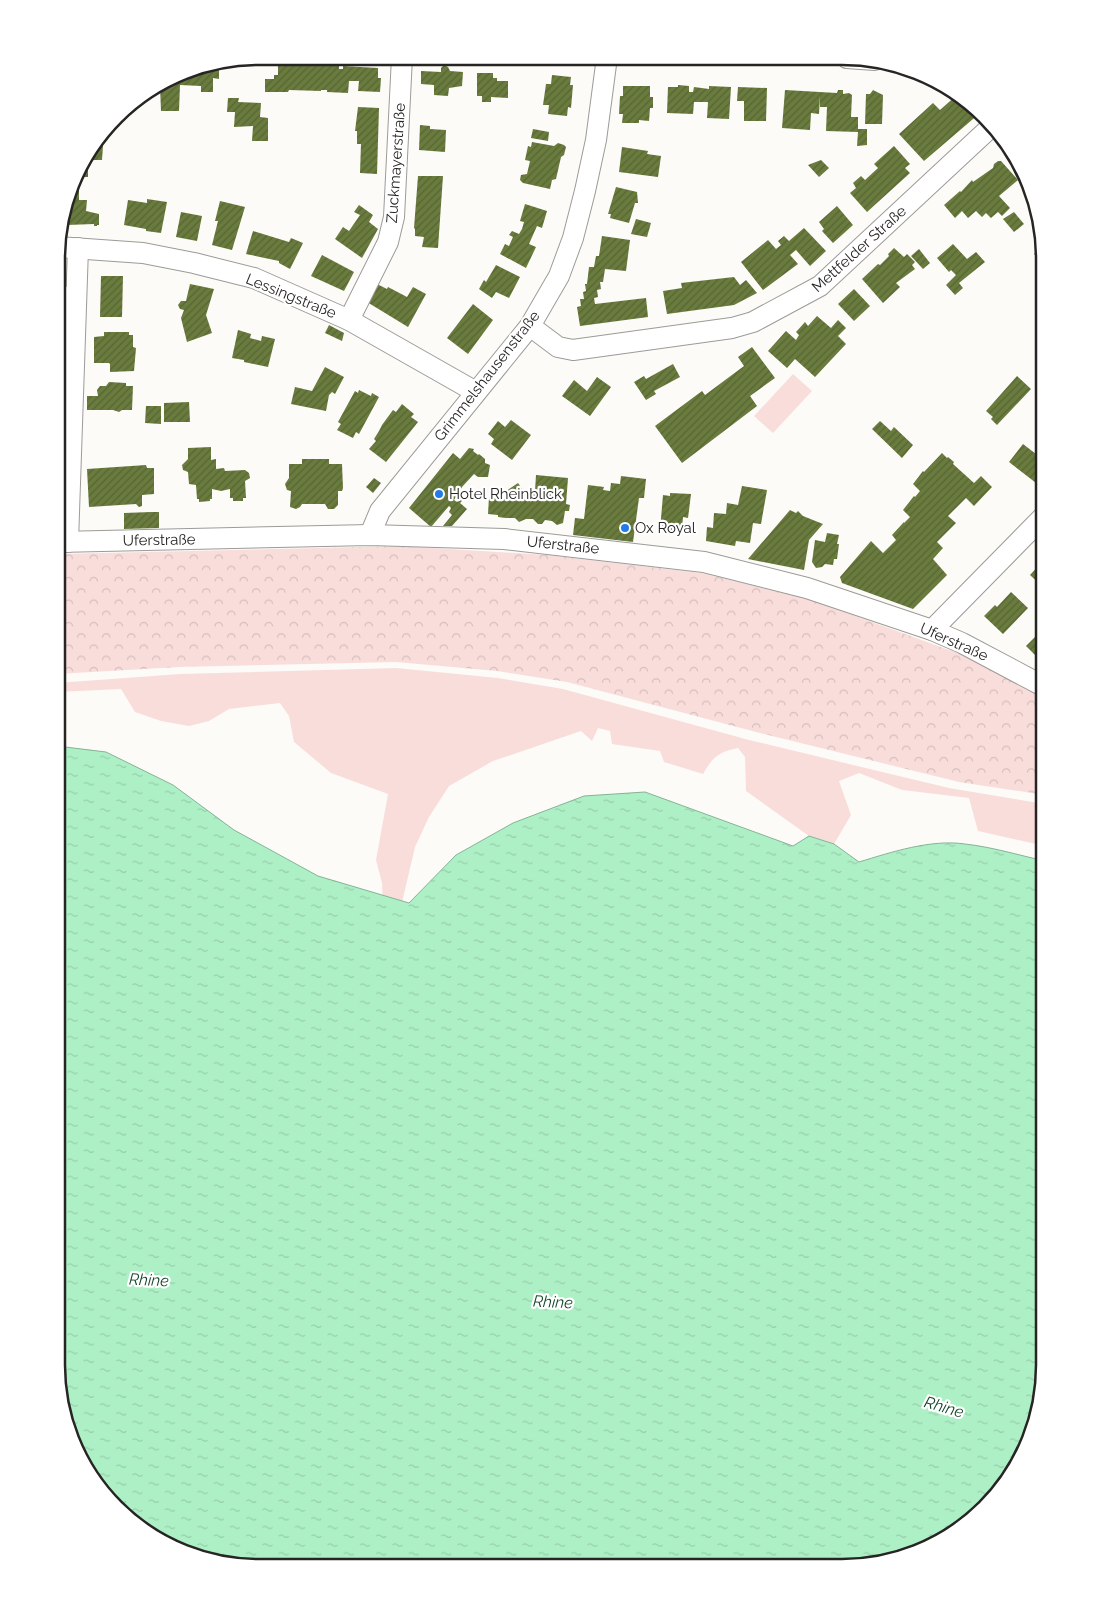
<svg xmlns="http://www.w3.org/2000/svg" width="1101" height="1624" font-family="Raleway,sans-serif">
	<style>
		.grass { fill: #f9dddb }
		.park { fill: url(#park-crowns) }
		.water { fill: url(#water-ripples); stroke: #85b395 }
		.building { fill: url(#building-hatch) }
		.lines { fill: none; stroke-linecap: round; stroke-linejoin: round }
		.street-casing { stroke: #9c9b98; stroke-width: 22 }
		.street { stroke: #fff; stroke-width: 20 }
		.poi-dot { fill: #237ce6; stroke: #fff; stroke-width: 2 }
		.labels { text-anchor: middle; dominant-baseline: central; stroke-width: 4.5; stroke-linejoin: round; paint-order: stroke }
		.street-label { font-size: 15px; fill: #262524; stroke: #fff }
		.poi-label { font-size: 15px; fill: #262524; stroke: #fff; text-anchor: start }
		.water-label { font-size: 16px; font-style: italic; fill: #15462b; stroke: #fff }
		.rim { fill: none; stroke: #262524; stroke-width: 2.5 }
	</style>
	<defs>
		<pattern id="park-crowns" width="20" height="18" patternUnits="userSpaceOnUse" patternTransform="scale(1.25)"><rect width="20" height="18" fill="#f9dddb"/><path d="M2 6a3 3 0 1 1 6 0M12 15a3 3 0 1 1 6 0" fill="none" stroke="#d5bebc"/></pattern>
		<pattern id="water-ripples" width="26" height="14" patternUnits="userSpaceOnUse" patternTransform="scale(1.25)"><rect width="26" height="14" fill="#aef0c6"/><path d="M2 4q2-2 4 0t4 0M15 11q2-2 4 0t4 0" fill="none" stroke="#96ceaa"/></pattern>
		<pattern id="building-hatch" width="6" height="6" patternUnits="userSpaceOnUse" patternTransform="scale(1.25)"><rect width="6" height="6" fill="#6a7b3e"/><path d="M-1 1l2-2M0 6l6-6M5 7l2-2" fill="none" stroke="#576534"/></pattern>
	</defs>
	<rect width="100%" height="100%" fill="#fcfbf7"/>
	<g class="grass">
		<path d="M793,374l19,17 -39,42 -19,-17z"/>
		<path d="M396,668l102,10 65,11 186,51 200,48 96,16v42l-67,-15 -9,-33 -67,-8 -43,-17 -20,8 12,34 -17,29 -25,-8 -63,-45 -1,-34 -7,-9c-20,4 -25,9 -35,26l-39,-12 -4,-11 -48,-7 -2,-13 -12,-3 -6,13 -11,-10 -88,30 -44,25 -20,31 -14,30 -19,81 -13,-18 -1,-27 -6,-23 12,-66 -57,-21 -37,-31 -5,-26 -9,-13 -51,6 -20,12 -20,5 -28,-5 -26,-9 -14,-23 -64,3v-9l123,-9z"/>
	</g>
	<path class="park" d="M401,546l147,9 153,18 105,25 154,56 85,45v96l-86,-13 -203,-50 -189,-50 -70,-11 -101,-9 -217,5 -122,7 1,-120z"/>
	<path class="water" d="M57,746l49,6 67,33 61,45 84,46 91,27 47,-48 57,-32 71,-27 61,-4 148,54 16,-10 25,8 25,18c33,-10 72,-23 106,-18 27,3 53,11 80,17l-1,517 -10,52 -24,48 -35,40 -55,34 -78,16 -609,-2 -51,-14 -46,-26 -38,-37 -26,-46 -16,-78z"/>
	<g class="building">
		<path d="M219,63v16l-6,-1v14h-12v-6l-21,-1 -1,26h-18l-1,-25 25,-14h9v-5z"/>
		<path d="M278,65l45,1v-1l16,1v3h4v-3l35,2v10h3l-1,14 -22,-1 1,-10h-10l-1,12 -21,-1v-2h-6v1l-32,-1 -1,2h-23v-13h9v-4h4z"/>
		<path d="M444,65l4,2 2,4 13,1 -1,14 -13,2 -1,8 -14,-1v-10l-13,-1v-13l20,1v-4z"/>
		<path d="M477,73h16v5h4v3h11v17l-17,-1v5h-9v-6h-5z"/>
		<path d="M552,75l19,2 -1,8h3l-2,23 -3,-1 -1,9 -19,-2 1,-9h-6l3,-21h5z"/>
		<path d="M678,85l11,1v6h4l1,-5 15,2v-3l22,1 -2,32 -22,-1 1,-16h-14l-1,12 -26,-1 1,-26h10z"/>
		<path d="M623,86h27v11h3v11h-3l-1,13 -10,-1v3h-17l1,-9h-4l1,-18h3z"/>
		<path d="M738,87l29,1 -1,33h-22v-20h-7z"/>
		<path d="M785,90l52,3 1,-3h5v4l6,-1 3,2 -1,22h7v12h9v16l-10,1 1,-14 -32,-1 1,-24h-7v-11l-1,18 -8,-1 -1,17 -28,-2z"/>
		<path d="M873,90l10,5 -1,29h-17l1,-30h4z"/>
		<path d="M958,94l7,4 15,15 -56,48 -25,-27 34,-31 7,7z"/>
		<path d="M228,98h11l-1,4 23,1 -1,14 8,1v23h-16l1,-15 -19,1 1,-15h-8z"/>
		<path d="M358,107l21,1 -2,66 -17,-1 1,-29h-4v-13h-2z"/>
		<path d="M420,125l10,1v3l16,1 -1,22 -26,-2z"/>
		<path d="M533,129l16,3 -1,9 -17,-3z"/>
		<path d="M532,142l22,4 4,-3 6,2 2,2 -2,8 -3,2 -5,22 -4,1 -2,9 -27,-6 -3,-3 1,-5 6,-1 3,-13 -5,-1 3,-14 3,1z"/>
		<path d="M93,146h10l-1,14h-16v3h2v14h-11l6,-19z"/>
		<path d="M894,146l16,18 -5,4 5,5 -43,39 -17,-19 6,-5 -3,-5 8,-7 4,4 13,-12 -4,-4z"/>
		<path d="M622,147l26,4 -1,3 14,2 -3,21 -39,-5z"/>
		<path d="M821,160l8,8 -10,9 -11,-12z"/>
		<path d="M998,161h3l17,19 -19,16 11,12 -8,8 -4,-4 -7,6 -5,-5 -4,4 -6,-6 -8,7 -6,-7 -7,7 -11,-13 16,-14 1,1 11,-12 1,2 20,-14 1,-4z"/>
		<path d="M418,176h25l-5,72 -16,-1 2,-10 -9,-1v-7l-1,-1z"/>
		<path d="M74,187h5v13h8l-1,11 13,3v11h-2v1h-3v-2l-27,1 1,-22z"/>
		<path d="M616,187l21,5 1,11h-3l-6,20 -19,-5 1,-4h-3z"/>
		<path d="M147,199l20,3 -6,31 -15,-2v-2l-22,-4 4,-25 19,3z"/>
		<path d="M220,201l25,6 -13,43 -20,-5 6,-24h-3z"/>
		<path d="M525,204l22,7 -5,17 -5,-2 -8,18 7,3 -10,21 -26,-14 5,-10 4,2 4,-9 -4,-2 3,-4 7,3 3,-5 2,-7 -4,-1z"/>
		<path d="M359,205l14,10 -4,7 9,7 -16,29 -27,-19 8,-12 6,4 11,-16 -6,-3z"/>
		<path d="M837,206l16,19 -20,18 -11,-12 2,-2 -5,-7z"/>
		<path d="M181,212l21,4 -5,25 -21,-4z"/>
		<path d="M1014,212l10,12 -10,8 -11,-13z"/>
		<path d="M636,219l15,4 -4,14 -16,-3z"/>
		<path d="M804,228l22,23 -16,15 -14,-16 -6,5 8,9 -35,26 -22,-28 27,-22 8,9 5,-4 -3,-4 6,-5 5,5z"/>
		<path d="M253,231l36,11 2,-4 12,5 -13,26 -11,-6v-2l-33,-7z"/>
		<path d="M602,236l28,4 -4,31 -21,-2 -2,13h-3l1,7 -4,1 1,7 -4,1 1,6 51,-6 2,19 -68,9 -3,-19 4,-1 -1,-7h4l-1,-7 3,-1 -1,-7h2l2,-17h5l2,-11h3z"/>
		<path d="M953,244l14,15 9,-7 9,10 -26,21 4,5 -8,7 -9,-10 10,-10 -5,-5 -2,2 -12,-14z"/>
		<path d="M1042,244l3,15v4l-11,-9z"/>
		<path d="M894,248l10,9 3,-3 8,8 -3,3 3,4 -19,14 4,4 -17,16 -21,-24 16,-15 2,1 9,-9 -1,-2z"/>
		<path d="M919,249l11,14 -7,6 -12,-13z"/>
		<path d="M322,255l32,17 -10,19 -33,-15z"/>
		<path d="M496,265l24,12 -11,21 -13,-6 -4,6 -13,-9 5,-9 2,2z"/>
		<path d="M101,276h22l-1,41h-22z"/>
		<path d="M734,277l6,8 6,-5 11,13 -23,12 -67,9 -4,-23 19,-3 -1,-5z"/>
		<path d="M190,284l24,5 -8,26 6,18 -25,9 -6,-24 3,-8 -4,-1 -2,-4 3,-4h5z"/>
		<path d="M377,284l10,5 1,-2 19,10 6,-10 13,7 -18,33 -41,-25z"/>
		<path d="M854,289l16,17 -16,15 -16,-17z"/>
		<path d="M473,304l20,16 -25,34 -21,-16z"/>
		<path d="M817,316l14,12 7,-8 8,8 -8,8 8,8 -31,33 -20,-18 -8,9 -19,-17 18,-20 10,9 3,-5 -3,-3 9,-10 3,4z"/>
		<path d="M329,325l15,8 -2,8 -17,-8z"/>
		<path d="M238,330l13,4 -1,4 11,3 1,-5 13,3 -7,28 -24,-5v-2l-12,-2z"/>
		<path d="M104,332h25v3h4v12l3,1 -2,23 -24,1v-8l-1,-1h-15v-26l10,-1z"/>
		<path d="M752,347l23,31 -25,18 7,10 -75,57 -27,-37 47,-35 3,4 39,-29 -6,-9z"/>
		<path d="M673,364l7,13 -26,14 2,3 -10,6 -12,-18 10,-6 2,3z"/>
		<path d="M325,367l19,10 -9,17 -3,-2 -3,3 -3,16 -35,-7 4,-17 17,4z"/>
		<path d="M1017,376l14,13 -34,36 -6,-6 2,-2 -7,-6z"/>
		<path d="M597,377l14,10 -21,29 -28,-20 12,-16 13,11z"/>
		<path d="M109,382l17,1v3h7l-1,24h-10l-3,2 -6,-2h-26v-14h11l-1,-6 3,-4h6z"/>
		<path d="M359,390l12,6 1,-3 7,4 -20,37 -3,-2 -3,6 -16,-8 4,-6 -3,-2 17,-31 3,2z"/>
		<path d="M189,402l1,20h-26v-19z"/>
		<path d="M402,404l12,10 -3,3 7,5 -32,40 -17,-13 7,-8 -2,-2 5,-8 3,-6 11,-15 3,2z"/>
		<path d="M146,406h15v18l-16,-1z"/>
		<path d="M511,420l20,15 -19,25 -21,-16 3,-5 -6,-5 10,-13 7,6z"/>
		<path d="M880,421l11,10 3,-4 19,18 -11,13 -30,-29z"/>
		<path d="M1023,444l22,17v19l-5,6 -31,-24z"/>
		<path d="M211,447v13l5,-1v10l8,-1 1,3 20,-1 4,3 1,5 -5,3 1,17h-3v3h-10v-3h-3v-9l-9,2 -9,-2v10h-2v2l-11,1v-3h-2l-1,-14 -7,-1 -1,-12 -5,-2 -1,-5 6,-6v-11z"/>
		<path d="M469,448l5,1 -1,2 5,4 1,-1 6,5v4l5,2 -2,12h-10l-4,-3 -12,13 -8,13 3,2 3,-3 2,2 -2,2 7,6 -15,17h-9l9,-11 -3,-3 2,-4 -2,-2 -18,21 -22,-19 44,-55 7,6z"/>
		<path d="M942,453l5,5 1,-1 6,5 -1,2 21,19 7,-7 11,11 -18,19 -8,-8 -18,18 8,7 -19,19 6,6 -10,11 14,16 -34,34 -71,-26 -2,-6 31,-36 12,12 13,-13 -4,-5 12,-13v1l6,-6 -7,-7 11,-14 1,1 5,-6 -7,-7 10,-13 1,1z"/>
		<path d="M302,459h27v5h13l1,24 -1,3h-4v14l-4,4h-6l-3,-5h-23l-2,3 -4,2 -6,-2 1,-16 -4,-1 -2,-6 4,-6v-14h13z"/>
		<path d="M146,465l1,3h7v26l-12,1v11l-3,1 -3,-3 -47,3 -2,-38z"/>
		<path d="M536,475l32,3 -2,26 4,1 -1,6h-4l-2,12 -6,2 -5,-4 -7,-1 -3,4h-4l-5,-5h-7l-7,3 -4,-4h-9l-8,-1v-2l-10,-1 1,-17h10v-1l19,-13 5,7 12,1z"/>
		<path d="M621,476l25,3 -2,19h-5l-6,44 -60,-7 2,-17 9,1 4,-34 16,2 -1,3 7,1 1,-8 9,1z"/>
		<path d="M374,478l7,5 -8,10 -7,-6z"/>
		<path d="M742,486l25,4 -6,34 -8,-1 -3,20 -14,-2 -1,5 -29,-5 1,-14 6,1 1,-15 12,1 1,-11 11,2z"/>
		<path d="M670,493l21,1 -3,24 -5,-1 -1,12 -3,3 -19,-2 3,-35 7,1z"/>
		<path d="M790,510l6,3 2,-2 5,5 20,8 -14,16 -5,30 -56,-11z"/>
		<path d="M151,512h8v16l-35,1v-16z"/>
		<path d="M827,533l12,2 -2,9h2l-2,15h-3l-1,6 -8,-1 -3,3 -6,1 -4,-6 3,-22 10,2z"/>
		<path d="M1045,559v30l-15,-14z"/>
		<path d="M1011,592l17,16 -25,26 -19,-18 11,-11 2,2z"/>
		<path d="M1045,627v30l-4,4 -15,-15z"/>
	</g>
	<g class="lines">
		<g class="street-casing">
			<g id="street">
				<path d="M847,58l28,2"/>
				<path d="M58,247l85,6 51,10 60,15 95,42 127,72"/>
				<path d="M58,297h18"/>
				<path d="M349,320l39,-78 6,-25 8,-160"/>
				<path d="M530,326l28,21 15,3 159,-22 21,-6 67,-36 173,-161"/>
				<path d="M370,535l10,-24 150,-185 29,-50 14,-38 12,-47 11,-51 11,-83"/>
				<path d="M58,542l312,-7 134,4 200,23 103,26 125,42 30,13 83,44"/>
				<path d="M68,542l10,-294"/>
				<path d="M932,630l113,-115"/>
			</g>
		</g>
		<use href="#street" class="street"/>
	</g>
	<g class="poi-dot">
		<circle cx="439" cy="494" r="5"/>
		<circle cx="625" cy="528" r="5"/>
	</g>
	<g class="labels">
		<g class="street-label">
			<text transform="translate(396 163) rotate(-86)">Zuckmayerstraße</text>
			<text transform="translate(859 249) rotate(-42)">Mettfelder Straße</text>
			<text transform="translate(291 296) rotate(22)">Lessingstraße</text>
			<text transform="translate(487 376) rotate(-52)">Grimmelshausenstraße</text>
			<text transform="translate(159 540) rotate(-1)">Uferstraße</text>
			<text transform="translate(563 545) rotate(6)">Uferstraße</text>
			<text transform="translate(954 642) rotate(24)">Uferstraße</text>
		</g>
		<g class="poi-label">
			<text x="449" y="494">Hotel Rheinblick</text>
			<text x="635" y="528">Ox Royal</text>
		</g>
		<g class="water-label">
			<text transform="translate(149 1280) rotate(3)">Rhine</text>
			<text transform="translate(553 1302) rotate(3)">Rhine</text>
			<text transform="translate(944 1407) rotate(16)">Rhine</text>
		</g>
	</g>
	<path d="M0 0H1101V1624H0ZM259 65H842A194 194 0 0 1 1036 259V1365A194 194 0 0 1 842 1559H259A194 194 0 0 1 65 1365V259A194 194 0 0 1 259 65Z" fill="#fff" fill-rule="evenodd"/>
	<path class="rim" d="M259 65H842A194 194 0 0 1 1036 259V1365A194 194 0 0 1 842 1559H259A194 194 0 0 1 65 1365V259A194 194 0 0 1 259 65Z"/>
</svg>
